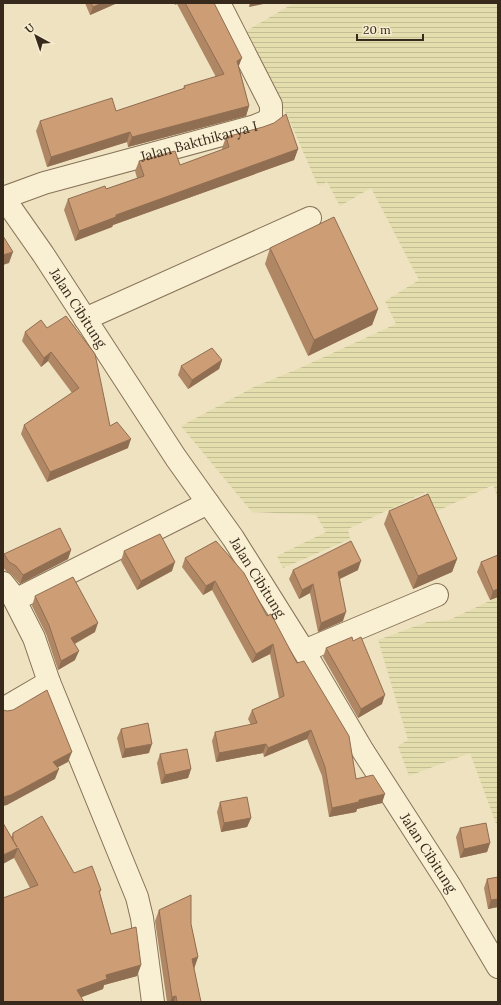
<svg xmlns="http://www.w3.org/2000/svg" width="501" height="1005" font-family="Lora,serif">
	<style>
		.farmland { fill: url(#farmland-rules) }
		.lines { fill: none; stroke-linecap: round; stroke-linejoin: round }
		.minor-casing { stroke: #877358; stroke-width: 24 }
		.minor { stroke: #f9efd3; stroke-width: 22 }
		.wall { fill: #b08765 }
		.shaded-wall { fill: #906e52 }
		.building { fill: #cd9d75; stroke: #906e52 }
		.labels { text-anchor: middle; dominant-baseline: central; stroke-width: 3.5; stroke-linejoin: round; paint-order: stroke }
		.street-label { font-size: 14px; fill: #372a1c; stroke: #f6eccf }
	</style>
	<defs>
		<pattern id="farmland-rules" width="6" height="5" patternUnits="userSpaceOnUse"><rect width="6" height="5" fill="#e4ddad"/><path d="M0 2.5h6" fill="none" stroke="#c4be94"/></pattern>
	</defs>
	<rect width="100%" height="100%" fill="#eee2c0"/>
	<g class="farmland">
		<path d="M294,3h204v496l-5,-14 -58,27 -9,-20 -78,37 2,10 -67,29 -6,-12 49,-24 -10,-17 -64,-3 -71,-86 73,-39 46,-19 96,-44 -11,-23 34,-21 -48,-92 -31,18 -13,-24 -9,4 -30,-69 -47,-83z"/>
		<path d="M498,597v232l-28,-76 -61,23 -11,-30 10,-6 -30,-100 49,-18 22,-2z"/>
	</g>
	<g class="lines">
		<g class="minor-casing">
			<g id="minor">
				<path id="s1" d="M3,197l40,57 133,204 57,80 71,113 59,100 87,135 48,81"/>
				<path id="s2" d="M3,198l41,-15 211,-57 10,-4 6,-6v-11l-52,-102"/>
				<path d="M85,319l225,-101"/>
				<path d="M3,583l8,10 23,45 15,44 88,215 5,21 11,84"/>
				<path d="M15,600l193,-97"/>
				<path d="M304,651l133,-56"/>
				<path d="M3,709l46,-27"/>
			</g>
		</g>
		<use href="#minor" class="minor"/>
	</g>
	<g class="wall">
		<path d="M85,3h31l-1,1 -25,11z"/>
		<path d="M174,3h40l25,64 10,39 -3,10 -118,31 -1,-5 -80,25 -11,-36 4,-10 76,-10 67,-22 1,-3 32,-9 -39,-73 -2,1z"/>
		<path d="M226,137l72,12 -4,11 -181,65 -1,2 -37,14 -11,-31 4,-11 38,-10 31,-11 -2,-7 4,-10 41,4 43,-15 -1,-2z"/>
		<path d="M270,248l108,61 -6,16 -64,31 -43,-92z"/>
		<path d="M41,320l69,106 18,22 -81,34 -26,-48 3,-9 48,-32 -24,-32 -7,6 -19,-26 3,-9z"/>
		<path d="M222,360l-3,9 -31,20 -10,-14 3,-9z"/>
		<path d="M389,511l68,48 -5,13 -39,17 -29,-65z"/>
		<path d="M216,541l140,238 26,24 -25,6 -1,3 -27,5 -7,-41 -15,-37 -43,18 -1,-4 -47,9 -4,-21 3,-9 36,-7 -3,-6 4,-9 27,-12 -9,-44 -18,9 -40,-73 -9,5 -21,-28 3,-9z"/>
		<path d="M71,550l-3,9 -48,25 -8,-9 -6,-4 -3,-4v-11l1,-2z"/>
		<path d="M124,551l48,20 -35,19 -16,-29z"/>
		<path d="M498,555v42l-8,3 -13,-28 4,-10z"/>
		<path d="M293,570h65l-18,9 3,42 -25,11 -8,-39 -11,6 -10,-20z"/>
		<path d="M35,596l60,36 -20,12v16l-17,10 -12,-36 -14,-28z"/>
		<path d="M353,641l29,63 -24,14 -35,-61 3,-9z"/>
		<path d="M121,729l28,24 -27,5 -5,-20z"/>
		<path d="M160,754l31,15 -3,9 -27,6 -4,-21z"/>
		<path d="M220,802l31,16 -4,9 -26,5 -4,-20z"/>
		<path d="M460,828l30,15 -3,9 -27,6 -4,-21z"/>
		<path d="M13,833l88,57 -1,3 11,41 30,31 -4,11 -33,9 -1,4 -21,8 -79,5 27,-114 -16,-30 -3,-20z"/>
		<path d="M498,877v30l-10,2 -4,-21 3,-9z"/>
		<path d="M159,910l32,14 7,33 -4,11 7,34h-34l-12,-81z"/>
	</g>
	<g class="shaded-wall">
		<path d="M102,3h14l-1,1 -25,11 3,-8z"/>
		<path d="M250,3h18l-19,4z"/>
		<path d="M242,58l-4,10 -1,-7z"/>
		<path d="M249,106l-3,10 -118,31 4,-10z"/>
		<path d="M130,132l-3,10 -80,25 4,-10z"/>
		<path d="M298,149l-4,11 -181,65 -1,2 -37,14 4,-10 37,-16z"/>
		<path d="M13,252l-4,11 -6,2v-10z"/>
		<path d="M378,309l-6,16 -64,31 6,-16z"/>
		<path d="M51,352l-3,9 -7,6 3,-9z"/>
		<path d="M222,360l-3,9 -31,20 4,-9z"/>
		<path d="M131,439l-3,9 -81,34 3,-10z"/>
		<path d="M71,550l-3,9 -48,25 3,-9z"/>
		<path d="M457,559l-5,13 -39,17 5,-13z"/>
		<path d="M361,561l-3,9 -23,11 3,-9z"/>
		<path d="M175,562l-3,9 -35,19 4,-9z"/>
		<path d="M215,581l-3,9 -9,5 3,-9z"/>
		<path d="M313,584l-3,9 -11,6 3,-9z"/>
		<path d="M498,589v8l-8,3 3,-9z"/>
		<path d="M346,612l-3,9 -25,11 3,-9z"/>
		<path d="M98,623l-3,9 -27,15 3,-9z"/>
		<path d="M273,644l-3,10 -18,9 4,-9z"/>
		<path d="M79,651l-4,9 -17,10 3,-9z"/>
		<path d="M385,695l-3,9 -24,14 3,-9z"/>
		<path d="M311,730l-4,9 -43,18 4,-9z"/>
		<path d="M152,744l-3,9 -27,5 3,-9z"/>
		<path d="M266,744l-3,9 -47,9 3,-9z"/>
		<path d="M72,752l-4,10 -19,10 4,-10z"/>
		<path d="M59,769l-4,10 -48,26 -4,1v-9z"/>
		<path d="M191,769l-3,9 -27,6 4,-9z"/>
		<path d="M385,794l-3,9 -25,6 -1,3 -27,5 3,-9 27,-8z"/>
		<path d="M251,818l-4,9 -26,5 3,-9z"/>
		<path d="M490,843l-3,9 -27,6 4,-9z"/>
		<path d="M18,848l-4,10 -11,6v-9z"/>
		<path d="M498,899v8l-10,2 3,-9z"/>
		<path d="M198,957l-4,12 -2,-10z"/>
		<path d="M141,965l-4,11 -33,9 -1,4 -29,11 3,-10 29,-15z"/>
		<path d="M176,996l-2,6h-4l2,-5z"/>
	</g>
	<g class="building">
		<path d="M91,3h11l-9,4z"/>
		<path d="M185,3h29l28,55 -5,3 12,45 -117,31 -2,-5 -79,25 -11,-36 72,-23 4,13 69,-23 -1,-2 40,-12z"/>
		<path d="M286,114l12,35 -182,66v2l-37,14 -11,-32 37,-13 1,3 38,-13 -5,-15 36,-10 5,14 49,-18 -3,-10 37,-10 11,-4z"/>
		<path d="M334,217l44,92 -64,31 -44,-92z"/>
		<path d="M3,236l10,16 -10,3z"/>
		<path d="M66,316l29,38 15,72 7,-4 14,17 -81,33 -26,-47 55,-37 -28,-36 -7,6 -19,-26 16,-12 6,8z"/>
		<path d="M212,348l10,12 -30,20 -11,-14z"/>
		<path d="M428,494l29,65 -39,17 -29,-65z"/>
		<path d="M60,528l11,22 -48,25 -7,-9 -7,-4 -5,-8z"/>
		<path d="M160,534l15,28 -34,19 -17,-30z"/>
		<path d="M216,541l28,32 23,43 4,-2 26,49 7,-2 45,75 7,43 17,-4 12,19 -26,6v2l-27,6 -7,-41 -14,-37 -43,18 -2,-4 -47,9 -4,-21 42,-9 -5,-13 32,-14 -11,-52 -17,10 -41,-73 -9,5 -21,-28z"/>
		<path d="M351,541l10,20 -23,11 8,40 -25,11 -8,-39 -11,6 -9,-20z"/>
		<path d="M498,555v34l-5,2 -12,-29z"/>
		<path d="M73,577l25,46 -27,15 8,13 -18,10 -12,-36 -14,-29z"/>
		<path d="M352,637l1,4 8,-4 24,58 -24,14 -35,-61z"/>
		<path d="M47,690l25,62 -19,10 6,7 -48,26 -8,2v-87l4,1 6,-1z"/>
		<path d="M148,723l4,21 -27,5 -4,-20z"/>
		<path d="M187,749l4,20 -26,6 -5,-21z"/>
		<path d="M247,797l4,21 -27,5 -4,-21z"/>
		<path d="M42,816l32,57 18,-7 9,24 -2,1 12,43 25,-7 5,38 -35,10 1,4 -30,11 7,12h-81v-104l35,-13 -20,-37 -15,7v-32l14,24 -4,-7v-7z"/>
		<path d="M486,823l4,20 -26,6 -4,-21z"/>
		<path d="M498,877v22l-7,1 -4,-21z"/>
		<path d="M191,895v29l7,33 -6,2 9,43h-24l-1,-6 -4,1 -13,-87z"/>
	</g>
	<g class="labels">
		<g class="street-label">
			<text stroke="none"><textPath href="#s2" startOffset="204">Jalan Bakthikarya I</textPath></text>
			<text stroke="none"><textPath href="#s1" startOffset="134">Jalan Cibitung</textPath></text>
			<text stroke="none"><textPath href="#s1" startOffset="458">Jalan Cibitung</textPath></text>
			<text stroke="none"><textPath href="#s1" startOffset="782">Jalan Cibitung</textPath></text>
		</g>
	</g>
	<rect width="501" height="1005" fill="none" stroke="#372a1c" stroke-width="8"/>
	<g transform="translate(36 36) rotate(320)" stroke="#f6eccf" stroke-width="3" paint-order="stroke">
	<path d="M0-3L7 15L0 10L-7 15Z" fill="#372a1c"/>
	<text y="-6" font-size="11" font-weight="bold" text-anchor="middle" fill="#372a1c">U</text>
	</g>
	<path d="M357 34v6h66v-6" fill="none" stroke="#372a1c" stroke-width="2"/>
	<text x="363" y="34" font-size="12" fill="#372a1c" stroke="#f6eccf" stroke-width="3" paint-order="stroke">20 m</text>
</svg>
